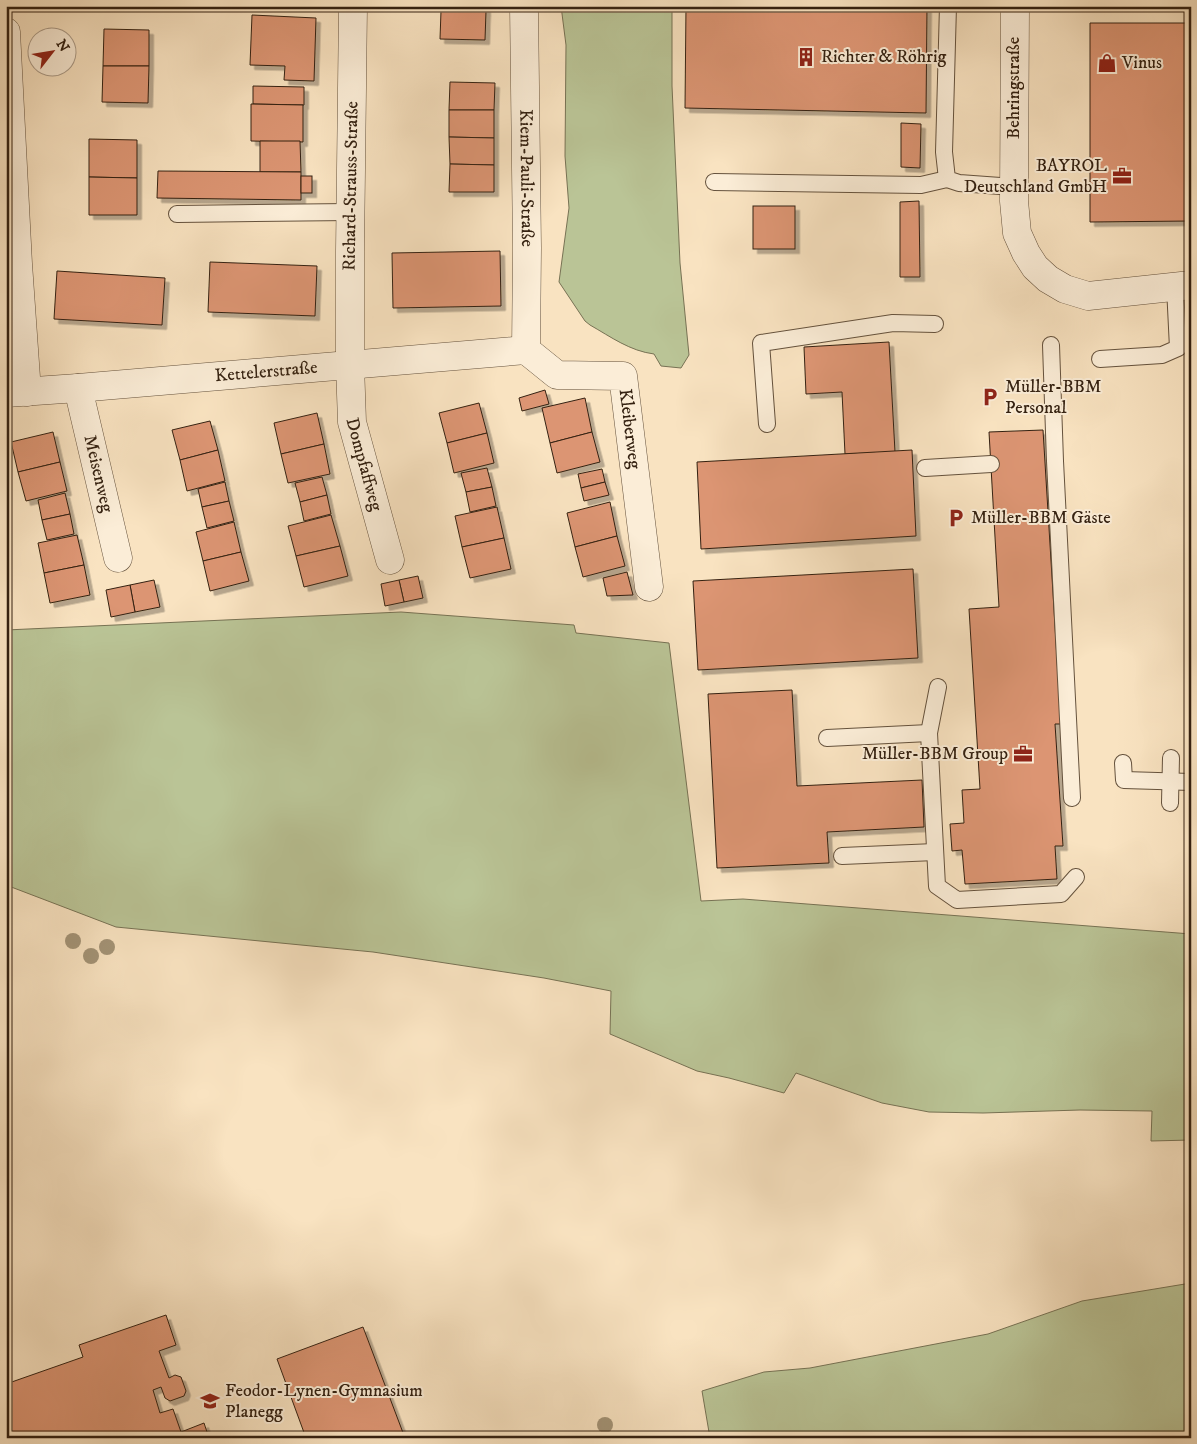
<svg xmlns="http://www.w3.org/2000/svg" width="1197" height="1444" font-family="'IM FELL DW Pica',serif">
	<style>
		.green { fill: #bac496; stroke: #777254 }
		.building { fill: #dc9573; stroke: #342111; filter: url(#shadow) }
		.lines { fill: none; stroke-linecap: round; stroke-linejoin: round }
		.lane-casing { stroke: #65523d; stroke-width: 18 }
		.street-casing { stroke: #65523d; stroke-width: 29 }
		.lane { stroke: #fbedd7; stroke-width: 16 }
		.street { stroke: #fbedd7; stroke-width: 28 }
		.tree { fill: #a39376 }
		.labels { text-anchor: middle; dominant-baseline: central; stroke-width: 4; stroke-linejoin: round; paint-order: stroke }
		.poi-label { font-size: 18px; fill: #342111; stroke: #fbedd7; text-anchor: start }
		.street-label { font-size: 18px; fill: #342111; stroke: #fbedd7 }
	</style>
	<defs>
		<filter id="shadow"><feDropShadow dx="4.5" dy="4.5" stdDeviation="0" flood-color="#0004"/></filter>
	</defs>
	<rect width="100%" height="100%" fill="#f9e3c1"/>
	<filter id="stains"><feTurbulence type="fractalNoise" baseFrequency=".004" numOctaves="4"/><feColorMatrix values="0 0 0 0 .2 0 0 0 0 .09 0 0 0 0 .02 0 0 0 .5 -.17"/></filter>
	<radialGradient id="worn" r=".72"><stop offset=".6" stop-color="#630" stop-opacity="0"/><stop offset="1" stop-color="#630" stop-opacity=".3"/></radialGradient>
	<g class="green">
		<path d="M561,6h111v80l8,177 9,92 -8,13 -20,-2 -7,-12c-24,-3 -43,-17 -64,-29l-5,-4 -26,-39 10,-74 -4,-52 1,-111z"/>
		<path d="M401,612l173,13 2,8 93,10 32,258 42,-2 448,35v206l-40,1 1,-30 -72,-1 -97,3 -54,-1 -47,-9 -86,-30 -12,20 -55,-15 -32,-7 -87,-37 1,-43 -67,-13 -171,-26 -257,-25 -110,-42v-255z"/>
		<path d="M1191,1283v155h-481l-8,-47 62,-19 46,-4 178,-34 94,-33z"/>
	</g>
	<g class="building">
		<rect x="441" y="6" width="45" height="5"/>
		<path d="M686,6h241l-1,107 -241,-5z"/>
		<path d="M441,11h45l-1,29 -45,-1z"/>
		<path d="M252,15l64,3 -2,63 -30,-1 1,-14 -35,-1z"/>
		<path d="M1090,23h101v198l-101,1z"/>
		<path d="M104,29l45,1v36h-46z"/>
		<path d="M103,66h46l-1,37 -46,-1z"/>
		<path d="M450,82l45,1 -1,27h-45z"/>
		<path d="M253,86l51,1v18l-51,-1z"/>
		<path d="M251,104l52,1v37l-52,-1z"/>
		<path d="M449,110h45v28l-45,-1z"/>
		<path d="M901,123l20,1 -1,44 -19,-1z"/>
		<path d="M449,137l45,1v27l-44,-1z"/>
		<path d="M89,139l48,1v38l-48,-1z"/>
		<path d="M260,141h40l1,31h-41z"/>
		<path d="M450,164l44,1v27h-45z"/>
		<path d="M158,171l143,1v28l-144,-2z"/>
		<rect x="301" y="176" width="11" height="17"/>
		<path d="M89,177l48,1v37h-48z"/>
		<path d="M919,201l1,76h-20v-75z"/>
		<rect x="753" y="206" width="42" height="43"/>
		<path d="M500,251l1,55 -108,2 -1,-55z"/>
		<path d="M210,262l107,4 -2,50 -107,-4z"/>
		<path d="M57,271l108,7 -3,47 -108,-6z"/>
		<path d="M889,342l6,110 -50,2 -3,-62 -36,2 -2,-47z"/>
		<path d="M545,390l4,14 -27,7 -3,-13z"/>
		<path d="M585,398l7,34 -42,11 -8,-35z"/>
		<path d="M479,403l8,30 -40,10 -8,-30z"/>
		<path d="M317,413l7,31 -43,10 -7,-31z"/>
		<path d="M210,421l8,29 -38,10 -8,-30z"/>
		<path d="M1043,430l18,294h-6l8,122h-8l2,33 -92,5 -3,-34 -10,1 -2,-27 14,-1 -2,-33 18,-1 -11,-180 30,-2 -10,-175z"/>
		<path d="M53,432l7,30 -42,10 -7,-30z"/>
		<path d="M592,432l8,30 -43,11 -7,-30z"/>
		<path d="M487,433l7,30 -40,10 -7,-30z"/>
		<path d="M324,444l6,30 -42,9 -7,-29z"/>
		<path d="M218,450l7,31 -38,10 -7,-31z"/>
		<path d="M912,450l4,86 -215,13 -4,-87z"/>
		<path d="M60,462l7,29 -41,10 -8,-29z"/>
		<path d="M487,468l5,19 -26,5 -5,-19z"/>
		<path d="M602,469l3,13 -24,6 -3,-14z"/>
		<path d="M322,477l5,18 -27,7 -5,-19z"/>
		<path d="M225,482l4,19 -27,6 -4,-18z"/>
		<path d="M605,482l4,13 -25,6 -3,-13z"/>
		<path d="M492,487l4,19 -26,6 -4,-20z"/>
		<path d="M65,493l5,21 -28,6 -4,-20z"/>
		<path d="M327,495l4,19 -27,7 -4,-19z"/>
		<path d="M229,501l5,20 -27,7 -5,-21z"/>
		<path d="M610,502l7,34 -42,11 -8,-34z"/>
		<path d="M497,507l7,31 -42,9 -7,-31z"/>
		<path d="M70,514l4,20 -27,6 -5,-20z"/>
		<path d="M331,515l9,31 -44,10 -8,-30z"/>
		<path d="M234,522l7,30 -38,9 -7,-29z"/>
		<path d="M77,535l7,30 -40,8 -6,-30z"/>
		<path d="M617,536l8,30 -42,11 -8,-30z"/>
		<path d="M504,538l7,31 -41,9 -8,-31z"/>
		<path d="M340,546l8,30 -44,11 -8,-31z"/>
		<path d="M241,552l8,29 -39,10 -7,-30z"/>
		<path d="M84,565l6,30 -40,8 -6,-30z"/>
		<path d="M913,569l5,89 -220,12 -5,-89z"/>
		<path d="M627,572l6,23 -26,1 -4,-18z"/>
		<path d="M418,576l5,22 -19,4 -5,-22z"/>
		<path d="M154,580l6,27 -25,5 -5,-27z"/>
		<path d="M399,580l5,22 -19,4 -4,-22z"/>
		<path d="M130,585l5,27 -24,5 -5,-27z"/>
		<path d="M792,690l5,96 125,-6 2,47 -97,5 2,31 -112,5 -9,-174z"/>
		<path d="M166,1315l10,30 -17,6 10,27 6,-3 6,2 5,14 -2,5 -14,5 -5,-3 -4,-11 -8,3 7,23 13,-4 8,23 23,-9 5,15h-203v-54l77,-27 -4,-12z"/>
		<path d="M363,1327l42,111h-99l-29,-79z"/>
	</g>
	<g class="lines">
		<g class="lane-casing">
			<g id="lane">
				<path d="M948,6l-4,146 3,27 12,4 55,4"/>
				<path d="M714,182l207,3 26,-6"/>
				<path d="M177,214l173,-2"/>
				<path d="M1051,345l4,116 17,337"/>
				<path d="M1100,359l62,-4 16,-7 -3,-61"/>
				<path d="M767,424l-6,-81 132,-20 42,1"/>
				<path d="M925,468l66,-4"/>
				<path d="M938,687l-9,46 8,153 20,14 104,-6 15,-17"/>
				<path d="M827,738l102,-5"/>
				<path d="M1123,763l1,17 67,2"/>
				<path d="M1170,803l1,-45"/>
				<path d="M842,856l93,-4"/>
			</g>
		</g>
		<g class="street-casing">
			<g id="street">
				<path id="s1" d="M353,6l-3,245v114l2,57 38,138"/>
				<path id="s2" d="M524,6l3,242 -1,102"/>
				<path d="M1015,6l-1,195 3,32 9,20 9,14 13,12 17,10 23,7 103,-11"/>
				<path d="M6,32l12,232 9,128"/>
				<path id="s3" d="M526,350l31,25 66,1 26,211"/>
				<path id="s4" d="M78,388l40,170"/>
				<path id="s5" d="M6,393l72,-5 448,-38"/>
			</g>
		</g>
		<use href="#lane" class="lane"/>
		<use href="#street" class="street"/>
	</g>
	<g class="tree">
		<circle cx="73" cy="941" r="8"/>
		<circle cx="107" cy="947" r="8"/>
		<circle cx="91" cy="956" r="8"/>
		<circle cx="605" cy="1425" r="8"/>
	</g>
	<defs>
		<g id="building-bare" transform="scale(1.5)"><path d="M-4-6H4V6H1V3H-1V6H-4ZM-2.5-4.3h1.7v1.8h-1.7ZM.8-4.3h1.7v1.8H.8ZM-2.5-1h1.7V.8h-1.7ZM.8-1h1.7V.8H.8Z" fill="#8f2418" stroke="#fbedd7" stroke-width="2.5" paint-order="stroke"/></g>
		<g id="shop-bare" transform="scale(1.5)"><path d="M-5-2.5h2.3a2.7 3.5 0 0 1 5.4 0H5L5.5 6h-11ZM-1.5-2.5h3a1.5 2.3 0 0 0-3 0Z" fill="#8f2418" stroke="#fbedd7" stroke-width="2.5" paint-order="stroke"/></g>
		<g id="office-bare" transform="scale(1.5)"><path d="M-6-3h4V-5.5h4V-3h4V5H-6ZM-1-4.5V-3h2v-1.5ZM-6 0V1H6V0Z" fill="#8f2418" stroke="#fbedd7" stroke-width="2.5" paint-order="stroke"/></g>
		<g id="parking-bare" transform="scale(1.5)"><path d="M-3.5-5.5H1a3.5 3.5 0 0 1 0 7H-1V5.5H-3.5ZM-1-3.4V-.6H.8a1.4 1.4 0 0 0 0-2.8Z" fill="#8f2418" stroke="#fbedd7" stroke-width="2.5" paint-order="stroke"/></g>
		<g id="school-bare" transform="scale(1.5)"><path d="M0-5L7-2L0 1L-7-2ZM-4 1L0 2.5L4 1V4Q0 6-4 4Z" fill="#8f2418" stroke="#fbedd7" stroke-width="2.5" paint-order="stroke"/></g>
	</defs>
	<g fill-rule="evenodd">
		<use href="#building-bare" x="806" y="57"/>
		<use href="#shop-bare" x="1107" y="63"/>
		<use href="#office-bare" x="1122" y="176"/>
		<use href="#parking-bare" x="990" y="397"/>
		<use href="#parking-bare" x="956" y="518"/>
		<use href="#office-bare" x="1023" y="754"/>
		<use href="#school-bare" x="210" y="1401"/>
	</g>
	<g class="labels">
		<g class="poi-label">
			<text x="821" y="57">Richter &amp; Röhrig</text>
			<text x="1122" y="63">Vinus</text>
			<text x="1107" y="166" text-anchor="end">BAYROL<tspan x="1107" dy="21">Deutschland GmbH</tspan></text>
			<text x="1005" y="387">Müller-BBM<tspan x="1005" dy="21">Personal</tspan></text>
			<text x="971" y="518">Müller-BBM Gäste</text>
			<text x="1008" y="754" text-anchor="end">Müller-BBM Group</text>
			<text x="225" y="1391">Feodor-Lynen-Gymnasium<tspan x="225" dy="21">Planegg</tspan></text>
		</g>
		<g class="street-label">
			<text transform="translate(1014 88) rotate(-90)">Behringstraße</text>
			<text stroke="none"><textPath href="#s2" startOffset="172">Kiem-Pauli-Straße</textPath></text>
			<text transform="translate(351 186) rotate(-89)">Richard-Strauss-Straße</text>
			<text stroke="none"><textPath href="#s5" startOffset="261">Kettelerstraße</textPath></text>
			<text stroke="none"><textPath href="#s3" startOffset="159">Kleiberweg</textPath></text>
			<text stroke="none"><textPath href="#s1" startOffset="460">Dompfaffweg</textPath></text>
			<text stroke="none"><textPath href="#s4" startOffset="88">Meisenweg</textPath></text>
		</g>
	</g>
	<rect width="1197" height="1444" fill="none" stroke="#f9e3c1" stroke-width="25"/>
	<rect x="8" y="8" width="1182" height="1429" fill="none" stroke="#342111" stroke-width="2.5"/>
	<rect x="12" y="12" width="1172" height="1419" fill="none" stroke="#342111"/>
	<g transform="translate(52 52) rotate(59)"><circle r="24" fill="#fbedd7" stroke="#ab9b88"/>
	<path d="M0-4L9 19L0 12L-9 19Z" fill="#8f2418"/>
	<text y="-8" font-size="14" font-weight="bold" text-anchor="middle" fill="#342111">N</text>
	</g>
	<rect width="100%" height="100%" filter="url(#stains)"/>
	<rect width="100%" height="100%" fill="url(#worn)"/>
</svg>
